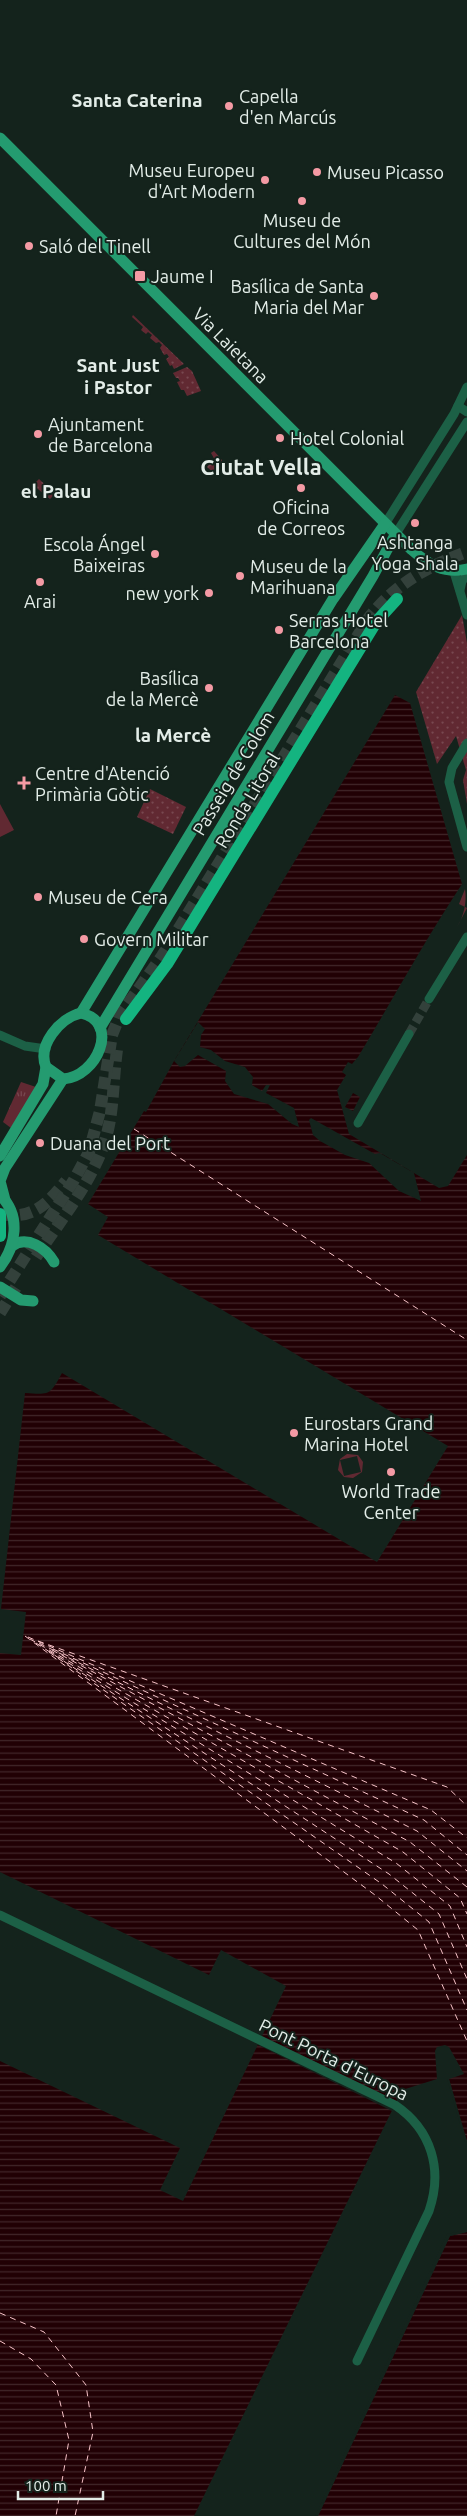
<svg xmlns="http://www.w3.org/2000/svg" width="467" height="2516" font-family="Ubuntu,sans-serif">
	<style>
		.grass { fill: url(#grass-tufts); fill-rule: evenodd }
		.park { fill: url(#park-dots) }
		.garden { fill: url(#garden-furrows) }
		.pitch { fill: #612932 }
		.water { fill: url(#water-rules) }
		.pier { fill: #14231c }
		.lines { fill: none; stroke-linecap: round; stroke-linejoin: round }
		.ferry { stroke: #f8c4c9; stroke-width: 1; stroke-dasharray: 6 5; stroke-linecap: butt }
		.minor-tunnel { stroke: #33413b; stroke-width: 9; stroke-dasharray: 9 4.5; stroke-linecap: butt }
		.highway-tunnel { stroke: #33413b; stroke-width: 12; stroke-dasharray: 12 6; stroke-linecap: butt }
		.minor { stroke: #1c6046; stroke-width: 9 }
		.major { stroke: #249b70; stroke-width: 11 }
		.highway { stroke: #14b480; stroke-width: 12 }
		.poi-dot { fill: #f49aa4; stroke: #14231c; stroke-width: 2 }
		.labels { text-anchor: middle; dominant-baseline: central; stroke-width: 4; stroke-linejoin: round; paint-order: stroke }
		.poi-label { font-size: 18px; fill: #e3ede8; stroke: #14231c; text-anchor: start }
		.street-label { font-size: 18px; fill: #e3ede8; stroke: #14231c }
		.neighbourhood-label { font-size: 19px; font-weight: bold; fill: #e3ede8; stroke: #14231c }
		.district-label { font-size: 22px; font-weight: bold; fill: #e3ede8; stroke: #14231c }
	</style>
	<defs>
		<pattern id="grass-tufts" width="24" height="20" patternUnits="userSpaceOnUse" patternTransform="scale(1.25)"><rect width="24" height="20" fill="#612932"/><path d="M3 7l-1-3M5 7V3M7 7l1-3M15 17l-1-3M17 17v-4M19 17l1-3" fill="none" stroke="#784850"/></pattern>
		<pattern id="park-dots" width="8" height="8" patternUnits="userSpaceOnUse" patternTransform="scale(1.25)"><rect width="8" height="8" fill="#612932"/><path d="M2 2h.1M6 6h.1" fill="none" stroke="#784850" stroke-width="1.8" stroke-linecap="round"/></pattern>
		<pattern id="garden-furrows" width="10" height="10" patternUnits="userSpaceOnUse" patternTransform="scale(1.25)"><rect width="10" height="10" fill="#612932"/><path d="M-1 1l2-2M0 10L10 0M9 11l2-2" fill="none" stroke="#784850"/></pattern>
		<pattern id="water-rules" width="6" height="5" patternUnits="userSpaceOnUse" patternTransform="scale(1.25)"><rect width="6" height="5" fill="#210004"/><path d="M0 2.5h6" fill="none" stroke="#412629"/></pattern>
	</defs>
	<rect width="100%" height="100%" fill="#14231c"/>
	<g class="grass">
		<path d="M465,889c2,13 -1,27 -8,38l10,-19 -8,-4z"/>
		<path d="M21,1082l15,5 -25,41 -8,-6z"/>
		<path d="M347,1454l11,1 5,7 -1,10 -9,6 -9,-1 -6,-7 2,-11zM357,1456l4,16 -17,4 -4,-16z"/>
	</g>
	<g class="park">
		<path d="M133,315l51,49 -10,5 -2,-4 -2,1 -4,-7 3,-2 -2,-3 -3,1 -4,-7 2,-3 -3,-3 -3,1 -6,-5 2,-3 -4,-3 -2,2 -5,-4 2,-3 -11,-10z"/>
		<path d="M187,367l5,4 9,20 -14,5 -3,-6h-3l-4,-8 3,-1 -2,-3h-2l-3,-5z"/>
		<path d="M39,479l16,15 -5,5 -17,-14z"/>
		<path d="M462,615l5,28v161l-4,-24 3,-10 -10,-34 -19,28 -21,-72z"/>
		<path d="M150,789l36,18 -13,27 -36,-17z"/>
	</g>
	<path class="garden" d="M214,451l8,9v9l-6,6 -9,-8 4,-5h5l-5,-9z"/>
	<path class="pitch" d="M0,804l14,26 -14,7z"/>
	<g class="water">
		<path d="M395,695l15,8 52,181c-37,56 -69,115 -104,173l-6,7 -4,-2 -6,10 4,3 -9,15 12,44 90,54 9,-2 19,-31v986l-18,-62 15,-5 -15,-27 -4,-2 -8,2 -2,4 2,28 -35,11 -208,426h-194v-455l180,87 -20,42 23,11 103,-215 -65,-36 -12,25 -209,-103v-219l21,2 5,-43 -25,-3 24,-216c25,2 25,2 37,-20l315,189 71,-116 -350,-211 10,-18 -20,-13 56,-93 2,1 28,-51z"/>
		<path d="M353,1093l7,4 -7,14 -8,-4z"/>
		<path d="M467,2232v284h-149l132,-280z"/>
	</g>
	<g class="pier">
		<path d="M198,1022l7,7 -4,6 -1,12 11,3 14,11 20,6 8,10 -1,8 10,6 4,-6h4l-4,8 28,15 5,19 -7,-3 -24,-20 -34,-10 -9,-13 1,-10 -28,-16 -13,11 -5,1 -6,-6z"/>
		<path d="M311,1118l64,36 5,-1 34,20 7,28 -22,-10 -30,-28 -24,-8 -25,-14 -7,-6 -4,-15z"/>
		<path d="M260,2035l138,67 -4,10 -138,-68z"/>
		<path d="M447,2079h2l18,64 -2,-1z"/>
		<path d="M467,2230v2l-17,4 -132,280h-3l132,-282z"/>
	</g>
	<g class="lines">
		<g class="ferry">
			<path d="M134,1129l333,211"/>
			<path d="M25,1636l350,259 43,35 49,111"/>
			<path d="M28,1637l403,173 36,28"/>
			<path d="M30,1639l373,213 57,46 7,16"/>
			<path d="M38,1641l409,146 20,19"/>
			<path d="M36,1643l353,231 50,40 28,65"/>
			<path d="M39,1643l378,188 50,40"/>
			<path d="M53,1649l371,171 43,35"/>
			<path d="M52,1650l358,192 57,45"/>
			<path d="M49,1651l347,212 54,43 17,41"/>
			<path d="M49,1652l333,232 47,38 38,88"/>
			<path d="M0,2313l44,19 42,53 7,47 -18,84"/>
			<path d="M0,2341l31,18 25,26 13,55 -13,76"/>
		</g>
		<path class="minor-tunnel" d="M409,1034l20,-35"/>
		<g class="highway-tunnel">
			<path d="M2,1214c31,6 46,-11 64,-33"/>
			<path d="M36,1257c24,-36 60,-80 71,-123 7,-27 6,-56 10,-84"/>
			<path d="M0,1296l74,-116 15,-28 11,-41 12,-76 8,-20 42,-59 206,-337c26,-34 59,-53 99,-67"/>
			<path d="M0,1313l18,-29"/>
		</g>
		<g class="minor">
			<path d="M458,406l9,6"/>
			<path d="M385,524l69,-110 13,-27"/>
			<path d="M395,535l72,-113"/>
			<path d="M454,572l13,43"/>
			<path d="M460,590l2,-9 5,-6"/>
			<path d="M467,743l-15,25 -3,14 18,65"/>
			<path d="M429,999l38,-62"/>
			<path d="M0,1035l25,11 21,3"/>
			<path d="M358,1123l51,-89"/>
			<path d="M0,1915l395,190c37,25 48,65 34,106l-72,150"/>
		</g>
		<g class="major">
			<path d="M0,138l412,412c17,15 32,24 55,19"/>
			<path d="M81,1013l252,-414 52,-75"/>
			<path d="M81,1013c40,9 16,64 -18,66l-17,-12c-9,-22 14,-49 35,-54z"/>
			<path d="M100,1028l273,-452 22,-41"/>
			<path d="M0,1156l43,-72 3,-17"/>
			<path d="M5,1200l-5,-19 5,-13 58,-89"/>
			<path d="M12,1246c15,-11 34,2 42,16"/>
			<path d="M0,1267c16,-21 21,-51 1,-71"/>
			<path d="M0,1287l21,13 12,1"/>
		</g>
		<g class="highway">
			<path d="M126,1019l41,-55 209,-342 21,-23"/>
			<path d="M0,1214v22"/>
		</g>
	</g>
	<g class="poi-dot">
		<circle cx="229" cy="106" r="5"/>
		<circle cx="317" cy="172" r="5"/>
		<circle cx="265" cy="180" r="5"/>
		<circle cx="302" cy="201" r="5"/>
		<circle cx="29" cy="246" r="5"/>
		<rect x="134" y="270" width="12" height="12" rx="2.5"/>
		<circle cx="374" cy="296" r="5"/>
		<circle cx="38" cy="434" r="5"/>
		<circle cx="280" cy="438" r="5"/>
		<circle cx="301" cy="488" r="5"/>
		<circle cx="415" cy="523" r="5"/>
		<circle cx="155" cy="554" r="5"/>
		<circle cx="240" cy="576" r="5"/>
		<circle cx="40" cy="582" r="5"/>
		<circle cx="209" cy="593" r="5"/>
		<circle cx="279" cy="630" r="5"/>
		<circle cx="209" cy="688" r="5"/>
		<path d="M21.5 775.5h5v5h5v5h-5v5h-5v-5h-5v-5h5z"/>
		<circle cx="38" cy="897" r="5"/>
		<circle cx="84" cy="939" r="5"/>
		<circle cx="40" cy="1143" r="5"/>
		<circle cx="294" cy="1433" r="5"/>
		<circle cx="391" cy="1472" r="5"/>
	</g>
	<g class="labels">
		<g class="poi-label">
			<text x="239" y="96">Capella<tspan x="239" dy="21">d'en Marcús</tspan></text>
			<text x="255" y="170" text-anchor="end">Museu Europeu<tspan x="255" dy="21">d'Art Modern</tspan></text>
			<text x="327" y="172">Museu Picasso</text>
			<text x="302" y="220" text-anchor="middle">Museu de<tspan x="302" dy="21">Cultures del Món</tspan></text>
			<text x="39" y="246">Saló del Tinell</text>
			<text x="151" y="276">Jaume I</text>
			<text x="364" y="286" text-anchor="end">Basílica de Santa<tspan x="364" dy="21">Maria del Mar</tspan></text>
			<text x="48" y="424">Ajuntament<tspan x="48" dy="21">de Barcelona</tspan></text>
			<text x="290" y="438">Hotel Colonial</text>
			<text x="301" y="507" text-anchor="middle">Oficina<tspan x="301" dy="21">de Correos</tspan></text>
			<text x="415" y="542" text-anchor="middle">Ashtanga<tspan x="415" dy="21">Yoga Shala</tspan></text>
			<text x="145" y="544" text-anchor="end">Escola Ángel<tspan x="145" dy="21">Baixeiras</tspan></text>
			<text x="250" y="566">Museu de la<tspan x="250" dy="21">Marihuana</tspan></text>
			<text x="199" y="593" text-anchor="end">new york</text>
			<text x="40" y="601" text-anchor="middle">Arai</text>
			<text x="289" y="620">Serras Hotel<tspan x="289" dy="21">Barcelona</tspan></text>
			<text x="199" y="678" text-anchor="end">Basílica<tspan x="199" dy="21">de la Mercè</tspan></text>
			<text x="35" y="773">Centre d'Atenció<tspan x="35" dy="21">Primària Gòtic</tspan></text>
			<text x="48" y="897">Museu de Cera</text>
			<text x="94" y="939">Govern Militar</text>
			<text x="50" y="1143">Duana del Port</text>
			<text x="304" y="1423">Eurostars Grand<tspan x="304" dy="21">Marina Hotel</tspan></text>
			<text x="391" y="1491" text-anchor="middle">World Trade<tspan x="391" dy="21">Center</tspan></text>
		</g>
		<g class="street-label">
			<text transform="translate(231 345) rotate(45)">Via Laietana</text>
			<text transform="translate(233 773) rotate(-59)">Passeig de Colom</text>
			<text transform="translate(247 800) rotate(-59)">Ronda Litoral</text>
			<text transform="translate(334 2059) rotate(26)">Pont Porta d'Europa</text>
		</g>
		<g class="neighbourhood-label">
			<text x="137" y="100">Santa Caterina</text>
			<text x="118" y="365">Sant Just<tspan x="118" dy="22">i Pastor</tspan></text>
			<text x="56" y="491">el Palau</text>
			<text x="173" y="735">la Mercè</text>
		</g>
		<g class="district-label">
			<text x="261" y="466">Ciutat Vella</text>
		</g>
	</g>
	<path d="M18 2491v8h85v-8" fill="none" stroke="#e3ede8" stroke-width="2.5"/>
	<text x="25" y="2491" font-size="15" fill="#e3ede8" stroke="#14231c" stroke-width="4" paint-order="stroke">100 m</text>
</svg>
